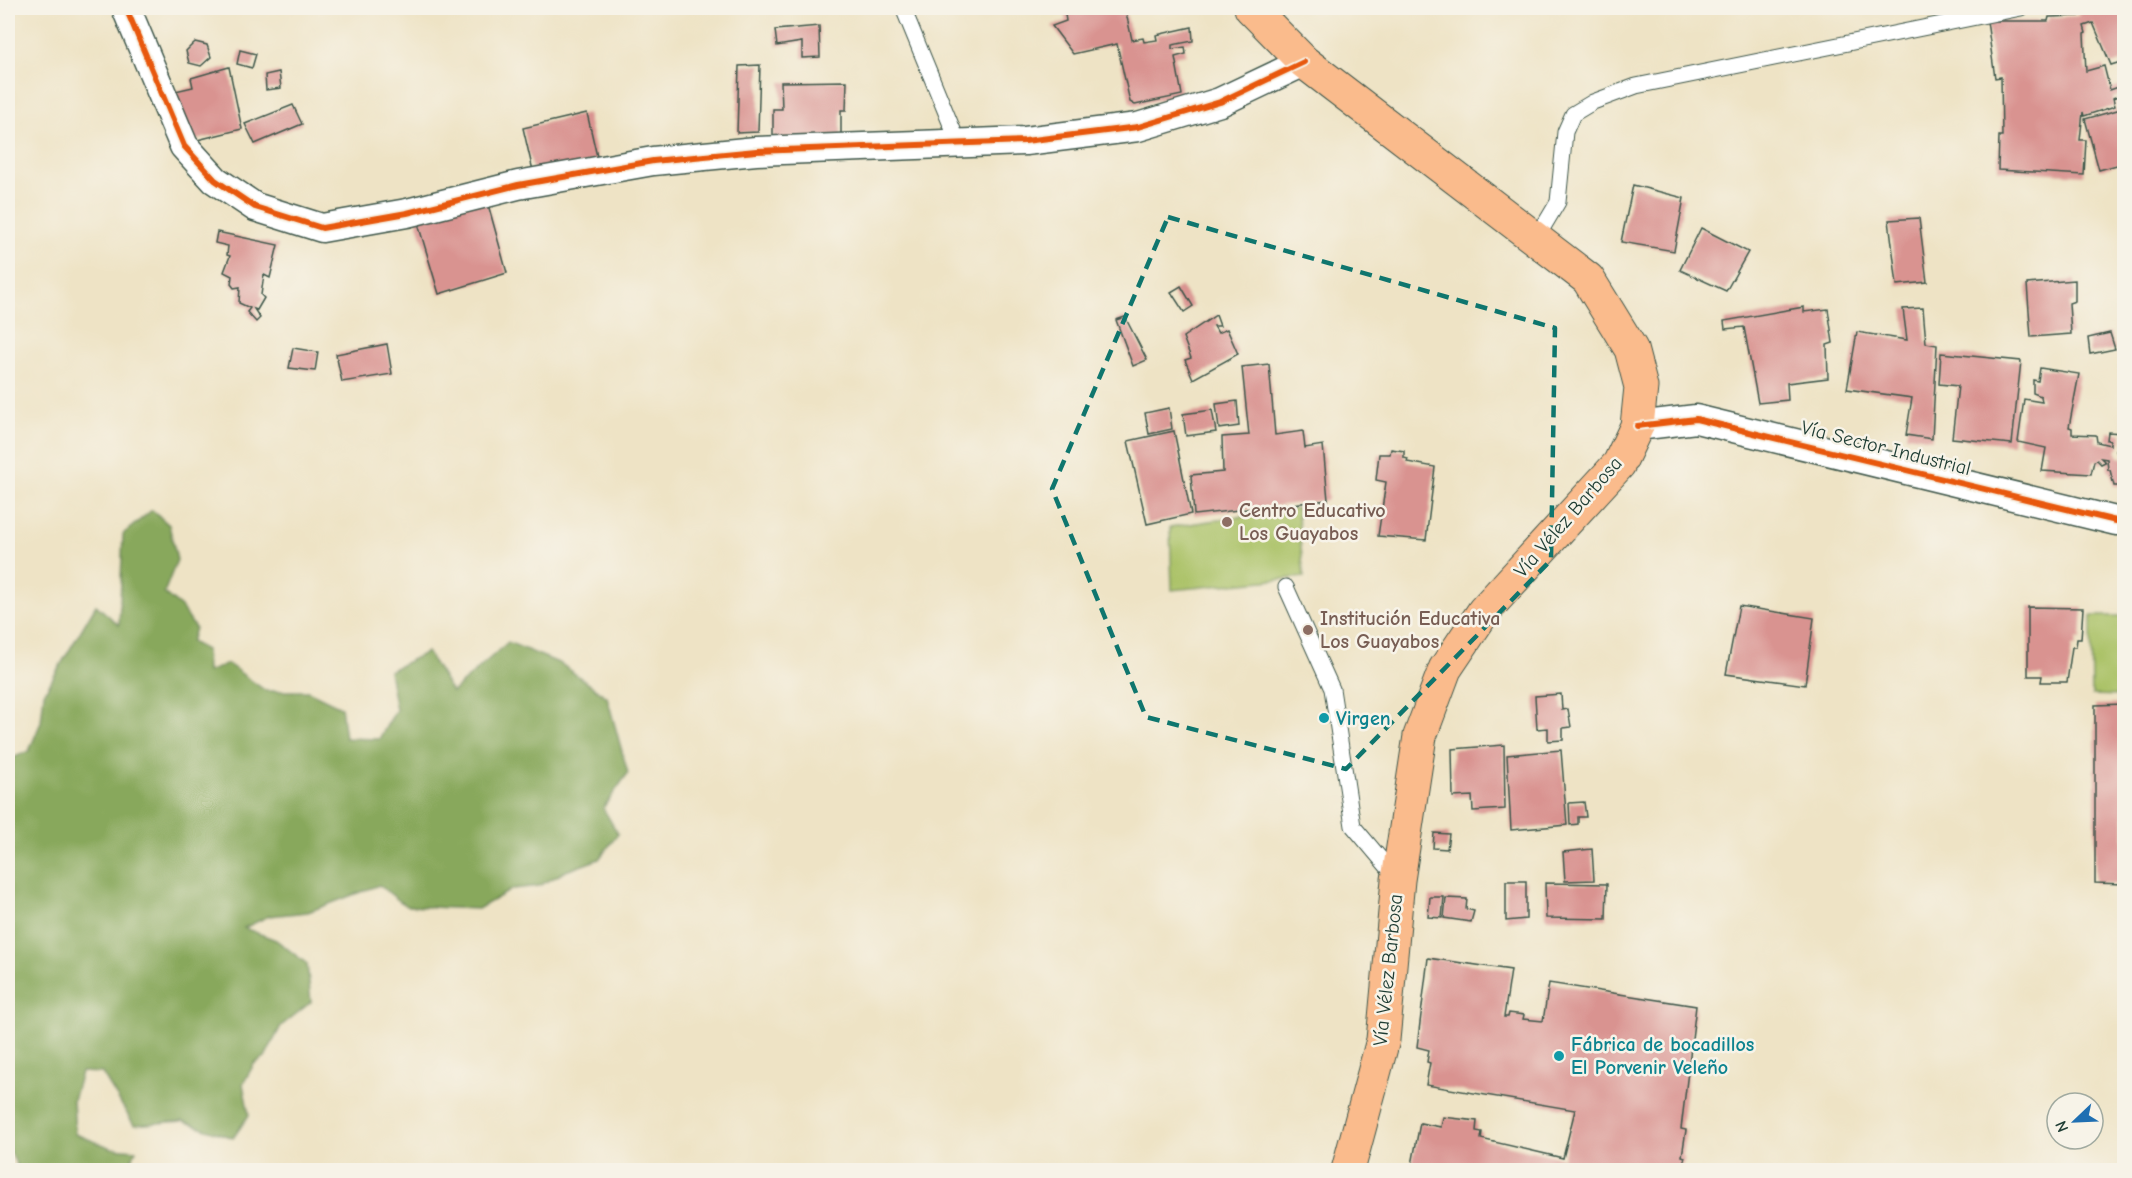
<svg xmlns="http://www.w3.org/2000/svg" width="2132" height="1178" font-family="'Comic Neue',sans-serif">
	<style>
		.green { fill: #abc268; stroke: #65804e; stroke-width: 1.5 }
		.forest { fill: #88a85c; stroke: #547248; stroke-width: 1.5 }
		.building { fill: #d99390 }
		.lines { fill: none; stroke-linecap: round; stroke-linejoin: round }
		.service-casing { stroke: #3e564a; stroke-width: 17 }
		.minor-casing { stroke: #3e564a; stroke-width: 31 }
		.primary-casing { stroke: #3e564a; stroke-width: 35 }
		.service { stroke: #fff; stroke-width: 15 }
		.minor { stroke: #fff; stroke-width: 28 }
		.primary { stroke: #fabb8c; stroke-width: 33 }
		.cycleway-casing { stroke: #f7f3e8; stroke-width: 10 }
		.cycleway { stroke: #e8590c; stroke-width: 6 }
		.marked { fill: none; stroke: #0f766e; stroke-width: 4.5; stroke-dasharray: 12 8; stroke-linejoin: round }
		.education-dot { fill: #8d6e63; stroke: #f7f3e8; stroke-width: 2 }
		.culture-dot { fill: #0f9aa8; stroke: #f7f3e8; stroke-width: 2 }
		.labels { text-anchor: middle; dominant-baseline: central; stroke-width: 5; stroke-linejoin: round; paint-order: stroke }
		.street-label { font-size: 20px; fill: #1f3d34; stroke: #f7f3e8 }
		.education-label { font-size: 20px; font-weight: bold; fill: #785e54; stroke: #f7f3e8; text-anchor: start }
		.culture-label { font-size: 20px; font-weight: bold; fill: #0d838f; stroke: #f7f3e8; text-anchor: start }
	</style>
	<rect width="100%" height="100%" fill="#f7f3e8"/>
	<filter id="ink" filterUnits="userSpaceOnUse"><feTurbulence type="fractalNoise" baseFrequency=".0167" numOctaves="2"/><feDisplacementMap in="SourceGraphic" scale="12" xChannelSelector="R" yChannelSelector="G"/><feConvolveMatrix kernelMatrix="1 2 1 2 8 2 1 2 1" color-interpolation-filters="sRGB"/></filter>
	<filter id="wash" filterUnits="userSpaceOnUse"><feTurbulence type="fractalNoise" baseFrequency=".008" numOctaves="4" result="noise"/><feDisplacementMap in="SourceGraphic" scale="24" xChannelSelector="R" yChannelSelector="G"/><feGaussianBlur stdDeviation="1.35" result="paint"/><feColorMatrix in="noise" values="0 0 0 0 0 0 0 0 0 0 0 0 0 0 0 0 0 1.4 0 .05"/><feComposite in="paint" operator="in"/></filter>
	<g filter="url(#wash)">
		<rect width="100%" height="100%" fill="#eee3c5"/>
		<g class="green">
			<path d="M1297,508l7,69 -132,13 -2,-63z"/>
			<path d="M2091,616h33v80l-32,-1z"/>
		</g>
		<path class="forest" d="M152,510l17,15 8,35 -13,33 17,14 14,21 -4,14 15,8 1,22 21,-8 38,27h42l33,16 4,31 34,1 17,-29 -7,-39 38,-19 25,40 56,-50 53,22 46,33 21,76 -25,35 15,26 -19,25 -33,12 -27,15 -26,3 -35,20 -72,-3 -27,-21 -71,27 -39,4 -25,12 32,12 31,24 4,38 -30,24 -16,31 -11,7 -11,20 6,31 -16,23 -50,-17 -49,4 -32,-52 -21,-1 -8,28 2,34 37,14 24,2 -8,20h-109l-11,-23v-387l21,-9 12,-29 3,-29 52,-88 23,20 4,-91z"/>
		<g id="blocks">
			<g class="building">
				<path d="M1064,8h61l7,32 11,-2 1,4 13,-2 -1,-5 36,-8 1,14 -21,4v4l13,-2 1,7 -11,3 7,38 -47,10 -5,-3 -13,-58 -44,10 -21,-28 14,-5z"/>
				<path d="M2086,8h36l2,6v47l-13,4 -18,-42 -9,3 2,7 -2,1 2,37 18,-5 6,24 14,-5v8l-11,5 2,8 -31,10 -1,-4 -3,28h6l-2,35 -86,-5 1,-34h3l-1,-59 -6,1 -8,-57h61l1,-4 30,-1 -1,-4z"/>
				<path d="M819,26l1,31 -18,1v-16l-25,4 -2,-16z"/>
				<path d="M195,42l12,3 4,12 -10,9 -12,-3 -3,-12z"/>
				<path d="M240,50l16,4 -4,14 -15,-4z"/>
				<path d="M760,65l-2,67 -21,1 2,-67z"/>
				<path d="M229,67l13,62 -57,14 -14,-51 22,-5 -2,-9z"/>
				<path d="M279,72l2,16 -15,2 -1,-15z"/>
				<path d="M847,81l-1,29h-5v32l-68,1v-34h9l-1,-27z"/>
				<path d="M293,105l9,19 -47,20 -10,-20z"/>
				<path d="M2121,109l3,16v38l-25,7 -14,-51z"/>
				<path d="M587,113l11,48 -64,14 -11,-47z"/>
				<path d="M1633,185l51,13 -10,53 -53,-9z"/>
				<path d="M486,197l21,76 -68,21 -23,-77z"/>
				<path d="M1919,218l8,64 -30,3 -8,-65z"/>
				<path d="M1701,228l47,24 -22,39 -46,-21z"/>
				<path d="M217,232l61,13 -8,33 -6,-3 -3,20 3,3 -7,12 -3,-1 6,9 -4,4 -9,-10 3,-4 -11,-5 1,-16 -6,1 -3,-4 1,-8 -8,-4 6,-16 -3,-1 1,-9 -13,-3z"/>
				<path d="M2075,280v21l-6,2 2,31 -40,3 -4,-53z"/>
				<path d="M1181,286l12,20 -9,6 -13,-20z"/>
				<path d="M1804,307v5l24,-3 5,34 -6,2 1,33 -41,5 1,17 -30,3 -14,-76 -19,2 -1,-8z"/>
				<path d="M1923,308l3,35 11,2 -5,94 -26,-4 6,-37 -65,-9 10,-57 50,8 -4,-31z"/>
				<path d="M1216,315l4,11h-6l4,7 9,-4 11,25 -45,25 -8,-19 6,-2 -8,-21z"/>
				<path d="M1125,317l22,43 -14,6 -17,-46z"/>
				<path d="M2110,333l5,16 -25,5 -2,-16z"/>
				<path d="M387,344l5,30 -50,8 -6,-28z"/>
				<path d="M293,348l25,4 -3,19 -26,-3z"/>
				<path d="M1941,353l80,8 -9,83 -60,-6 6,-52 -19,-2z"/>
				<path d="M1269,364l6,71 28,-4 2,17 18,-3 5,55 -134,15 -3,-40 32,-3 -1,-35 27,-2 -7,-68z"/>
				<path d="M2040,368l39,6 -10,53 3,1v6l24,1 1,7 13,3v-4l-3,-1 1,-8 14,1v9h-3l1,3 -4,6 3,6 5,1v28h-10l-4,-16h-2l-1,-11 -6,-1 4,4 -4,2 -4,-4 -3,1 -3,13 -49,-3 4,-23 -28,-6 6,-43 18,3 -1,-6 -8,-3v-13l5,1z"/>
				<path d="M1237,401l2,25 -20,3 -3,-25z"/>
				<path d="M1169,408l3,21 -23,5 -4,-21z"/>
				<path d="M1212,410l4,22 -30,4 -3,-22z"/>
				<path d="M1174,431l17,83 -44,10 -19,-83z"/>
				<path d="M1391,449l13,2v7l4,1 -1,3 28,5 -9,73 -48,-4 8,-54 -10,-2 3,-26h11z"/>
				<path d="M1739,606l75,12 -9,67 -79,-11z"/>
				<path d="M2028,607l55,1 -2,31h-4l-1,8h-4l-5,35h-26l1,-6h-14z"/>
				<path d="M1561,694l1,16 6,-1 3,18 -8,1v12l-15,1v-13l-11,1 -2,-33z"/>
				<path d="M2124,704v180l-29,-1v-178z"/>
				<path d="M1504,745l1,64 -32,2 -1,-15 -19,1 -1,-48z"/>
				<path d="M1561,750l6,75 -56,5 -4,-75z"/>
				<path d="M1584,802l2,15h-8v7l-8,1 -1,-22z"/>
				<path d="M1434,833l15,1 -2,15 -14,-1z"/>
				<path d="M1592,849l2,31 -29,1 -2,-29z"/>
				<path d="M1506,881h20v38l-20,2z"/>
				<path d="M1545,883l62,1 -1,35 -60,-1z"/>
				<path d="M1430,897h14l-2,21 -14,-1z"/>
				<path d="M1446,898l21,1 -1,10 8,2 -3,11 -27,-4z"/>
				<path d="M1428,958l83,12 -7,47h4l1,-4 15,2 -1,4 20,2 6,-38 147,23 -15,123 5,1 -4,26 3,1 -4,13h-270l9,-47 21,4 2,-10 34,4 -1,10 6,1 -1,7 82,19 12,-48 -149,-25 4,-22 -3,-1 2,-12 -12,-3z"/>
			</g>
		</g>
	</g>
	<g filter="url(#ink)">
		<use href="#blocks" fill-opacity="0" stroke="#3e564a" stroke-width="1.5"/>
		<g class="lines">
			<g class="service-casing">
				<g id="service">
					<path d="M903,8l55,134"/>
					<path d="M1536,239l22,-37 7,-70 8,-18 20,-12 43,-16 385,-78"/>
					<path d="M1286,587l46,102 21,137 43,51"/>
				</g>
			</g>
			<g class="minor-casing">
				<g id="minor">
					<path d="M126,8l58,138 31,34 40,27 67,21 85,-15 111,-28 135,-24 103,-10 269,-10 113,-14 82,-25 84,-40"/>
					<path d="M1637,426l59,-7 420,102h8"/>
				</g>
			</g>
			<g class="primary-casing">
				<path id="primary" d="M1251,8l53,54 284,217 43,70 10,38 -4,39 -18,38 -135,147 -39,58 -25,67 -22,144 -15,160 -35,130"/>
			</g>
			<use href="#service" class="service"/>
			<use href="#minor" class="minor"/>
			<use href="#primary" class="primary"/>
			<g class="cycleway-casing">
				<g id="cycleway">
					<path d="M126,8l58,138 31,34 40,27 67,21 85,-15 111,-28 135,-24 103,-10 269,-10 113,-14 82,-25 84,-40"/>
					<path d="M1637,426l59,-7 420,102h8"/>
				</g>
			</g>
			<use href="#cycleway" class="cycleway"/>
		</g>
	</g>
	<path class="marked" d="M1168,217l387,111 -4,232 -205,209 -200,-52 -94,-228z"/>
	<g class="education-dot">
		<circle cx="1227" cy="522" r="6"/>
		<circle cx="1308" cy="630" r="6"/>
	</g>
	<g class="culture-dot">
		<circle cx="1324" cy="718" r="6"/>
		<circle cx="1559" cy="1056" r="6"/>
	</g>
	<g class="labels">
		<g class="street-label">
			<text transform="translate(1886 448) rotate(14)">Vía Sector Industrial</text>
			<text transform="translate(1568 517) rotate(-49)">Vía Vélez Barbosa</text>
			<text transform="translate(1388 970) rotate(-84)">Vía Vélez Barbosa</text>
		</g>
		<g class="education-label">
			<text x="1239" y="510">Centro Educativo<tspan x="1239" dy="23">Los Guayabos</tspan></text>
			<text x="1320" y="618">Institución Educativa<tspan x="1320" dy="23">Los Guayabos</tspan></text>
		</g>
		<g class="culture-label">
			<text x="1336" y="718">Virgen</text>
			<text x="1571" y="1044">Fábrica de bocadillos<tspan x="1571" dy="23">El Porvenir Veleño</tspan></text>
		</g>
	</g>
	<rect width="2132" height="1178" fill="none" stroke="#f7f3e8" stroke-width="30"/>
	<g transform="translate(2075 1121) rotate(247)"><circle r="28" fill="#f7f3e8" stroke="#a1aaa0" stroke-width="1.5"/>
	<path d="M0-4.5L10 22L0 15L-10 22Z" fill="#1f6fb2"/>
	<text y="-9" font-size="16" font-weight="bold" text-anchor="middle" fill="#1f3d34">N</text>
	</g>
</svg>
